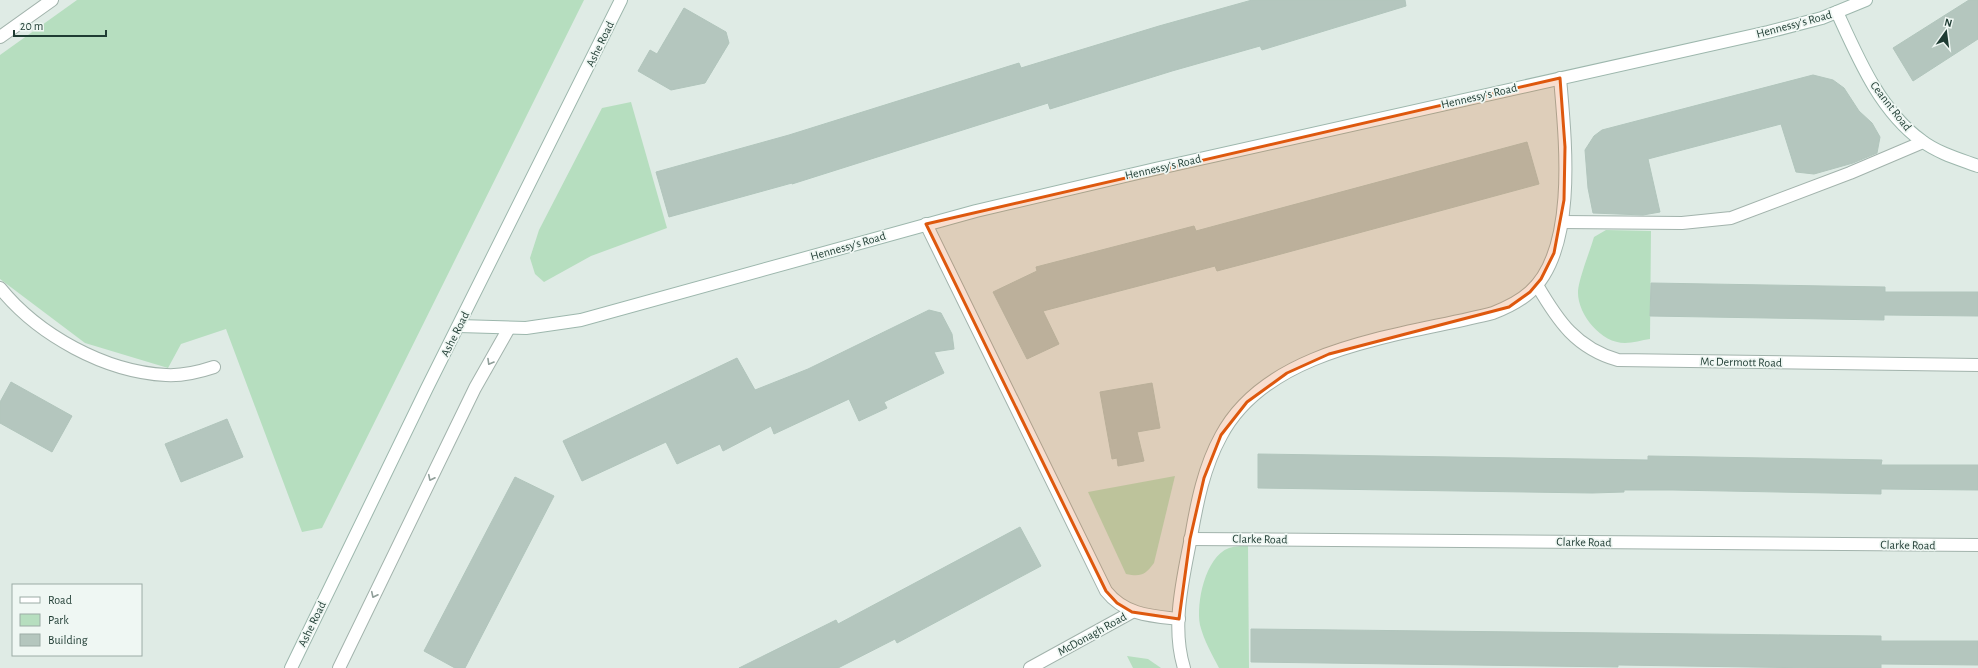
<svg xmlns="http://www.w3.org/2000/svg" width="1978" height="668" font-family="'Alegreya Sans',sans-serif">
	<style>
		.green { fill: #b6debf }
		.building { fill: #b4c6be; stroke: #b1c5bc }
		.lines { fill: none; stroke-linecap: round; stroke-linejoin: round }
		.lane-casing { stroke: #a2b3ac; stroke-width: 14 }
		.street-casing { stroke: #a2b3ac; stroke-width: 14 }
		.secondary-casing { stroke: #9db7ad; stroke-width: 14 }
		.lane { stroke: #fff; stroke-width: 12 }
		.street { stroke: #fff; stroke-width: 12 }
		.secondary { stroke: #fff; stroke-width: 12 }
		.oneway { stroke: #8f9e99 }
		.marked { fill: #de580e; fill-opacity: 0.2; stroke: #de580e; stroke-width: 3; stroke-linejoin: round }
		.labels { text-anchor: middle; dominant-baseline: central; stroke-width: 3.5; stroke-linejoin: round; paint-order: stroke }
		.street-label { font-size: 12px; fill: #1f3c33; stroke: #eff7f3 }
	</style>
	<rect width="100%" height="100%" fill="#dfebe5"/>
	<g class="green">
		<path d="M77,0h507l-262,528 -20,4 -76,-203 -45,15 -13,24 -83,-25 -85,-64v-224z"/>
		<path d="M631,102l36,126 -76,28 -47,26 -9,-8 -5,-16 9,-28 63,-122z"/>
		<path d="M1606,230l45,1 -1,108c-8,1 -17,4 -25,4 -24,0 -48,-29 -47,-52 1,-13 12,-40 16,-54z"/>
		<path d="M1175,476l-21,87c-9,12 -13,14 -28,11l-38,-82z"/>
		<path d="M1248,545l1,123h-30c-7,-14 -15,-27 -19,-43 -4,-22 5,-68 29,-77 6,-2 13,-2 19,-3z"/>
		<path d="M1127,656l21,3 13,9h-28z"/>
	</g>
	<g class="building">
		<path d="M1252,0h153l1,6 -144,44 -2,-4 -88,25 -122,38 -2,-6 -256,81v-1l-123,34 -13,-45 133,-37 230,-72 2,5 138,-42z"/>
		<path d="M1969,0h9v39l-65,42 -20,-33z"/>
		<path d="M684,8l42,24 3,11 -24,40 -34,7 -33,-19 12,-21 7,4z"/>
		<path d="M1813,75l20,5 11,8 15,23 13,12 8,14 -3,16 -24,10 -39,11 -18,-2 -15,-48 -133,35 12,53 -17,3 -50,-2 -5,-25 -3,-38 9,-14 8,-6z"/>
		<path d="M1527,142l12,42 -269,73 -53,14 -2,-5 -172,45 16,33 -32,15 -34,-67 44,-21 -1,-4 158,-41 2,5z"/>
		<path d="M1651,283l234,4v5h93v24l-94,-1v5l-234,-4z"/>
		<path d="M929,310l12,3 11,21 2,15 -20,3 10,21 -60,29 3,6 -28,13 -10,-22 -75,35 -3,-8 -48,25 -3,-7 -43,20 -11,-22 -84,39 -19,-40 174,-83 18,32 53,-21z"/>
		<path d="M11,382l61,34 -20,36 -52,-29v-21z"/>
		<path d="M1152,383l8,45 -23,4 7,29 -26,5 -1,-8 -5,1 -12,-67z"/>
		<path d="M227,419l16,38 -62,25 -16,-38z"/>
		<path d="M1258,454l390,6v-4l234,4 -1,5h97v25l-97,-1v5l-208,-4h-49v2l-32,1 -334,-5z"/>
		<path d="M515,477l39,19 -89,172h-10l-31,-17z"/>
		<path d="M1020,527l21,39 -144,77 -2,-4 -57,29h-99l97,-48 2,4z"/>
		<path d="M1251,629l630,7v5h97v24l-97,-1v4h-64l-199,-3v2l-367,-5z"/>
	</g>
	<g class="lines">
		<g class="lane-casing">
			<path id="lane" d="M1562,222l120,1 49,-5 119,-45 73,-31"/>
		</g>
		<g class="street-casing">
			<g id="street">
				<path d="M0,37l52,-37"/>
				<path d="M926,224l180,367c19,24 45,25 73,28"/>
				<path d="M1537,285c21,36 39,63 81,75l360,5"/>
				<path d="M0,288c38,47 105,84 166,87 17,1 33,-3 48,-8"/>
				<path d="M1190,539l788,6"/>
				<path d="M339,668l136,-280 34,-60"/>
				<path d="M1030,668l102,-56"/>
				<path d="M1184,668c-13,-42 -1,-89 7,-131 6,-35 13,-70 30,-101 48,-91 184,-100 272,-123 13,-5 26,-11 37,-21 48,-43 35,-155 30,-214"/>
			</g>
		</g>
		<g class="secondary-casing">
			<g id="secondary">
				<path d="M1837,12c21,46 43,99 85,129 16,12 37,18 56,25"/>
				<path d="M459,326l67,2 55,-8 395,-109 179,-42 613,-137 54,-14 44,-18"/>
				<path d="M291,668l136,-280 194,-388"/>
			</g>
		</g>
		<use href="#lane" class="lane"/>
		<use href="#street" class="street"/>
		<use href="#secondary" class="secondary"/>
	</g>
	<defs><path id="oneway-chevron" d="M-2-3.5L2.5 0L-2 3.5" fill="none" stroke-width="1.6" stroke-linecap="round" stroke-linejoin="round"/></defs>
	<g class="oneway">
		<use href="#oneway-chevron" transform="translate(490 362) rotate(120)"/>
		<use href="#oneway-chevron" transform="translate(431 478) rotate(116)"/>
		<use href="#oneway-chevron" transform="translate(374 595) rotate(116)"/>
	</g>
	<path class="marked" d="M1560,78l5,69 -1,53 -10,53 -13,26 -11,13 -21,15 -180,47 -42,19 -40,29 -26,33 -17,43 -14,61 -11,80 -47,-7 -15,-9 -11,-12 -180,-367z"/>
	<g class="labels">
		<g class="street-label">
			<text transform="translate(1794 24) rotate(-15)">Hennessy's Road</text>
			<text transform="translate(600 44) rotate(-64)">Ashe Road</text>
			<text transform="translate(1479 96) rotate(-13)">Hennessy's Road</text>
			<text transform="translate(1891 106) rotate(52)">Ceannt Road</text>
			<text transform="translate(1163 167) rotate(-13)">Hennessy's Road</text>
			<text transform="translate(848 246) rotate(-16)">Hennessy's Road</text>
			<text transform="translate(455 334) rotate(-63)">Ashe Road</text>
			<text transform="translate(1741 362) rotate(1)">Mc Dermott Road</text>
			<text transform="translate(1260 539) rotate(1)">Clarke Road</text>
			<text transform="translate(1584 542) rotate(1)">Clarke Road</text>
			<text transform="translate(1908 545) rotate(1)">Clarke Road</text>
			<text transform="translate(312 624) rotate(-64)">Ashe Road</text>
			<text transform="translate(1092 634) rotate(-29)">McDonagh Road</text>
		</g>
	</g>
	<rect x="12" y="584" width="130" height="72" fill="#eff7f3" stroke="#9caca6"/>
	<rect x="20" y="597" width="20" height="6" fill="#ffffff" stroke="#9caca6"/>
	<text x="48" y="604" font-size="12" fill="#1f3c33">Road</text>
	<rect x="20" y="614" width="20" height="12" fill="#b6debf" stroke="#9caca6"/>
	<text x="48" y="624" font-size="12" fill="#1f3c33">Park</text>
	<rect x="20" y="634" width="20" height="12" fill="#b4c6be" stroke="#9caca6"/>
	<text x="48" y="644" font-size="12" fill="#1f3c33">Building</text>
	<g transform="translate(1946 32) rotate(14)" stroke="#eff7f3" stroke-width="3" paint-order="stroke">
	<path d="M0-3L7 15L0 10L-7 15Z" fill="#1f3c33"/>
	<text y="-6" font-size="11" font-weight="bold" text-anchor="middle" fill="#1f3c33">N</text>
	</g>
	<path d="M14 30v6h92v-6" fill="none" stroke="#1f3c33" stroke-width="2"/>
	<text x="20" y="30" font-size="12" fill="#1f3c33" stroke="#eff7f3" stroke-width="3" paint-order="stroke">20 m</text>
</svg>
